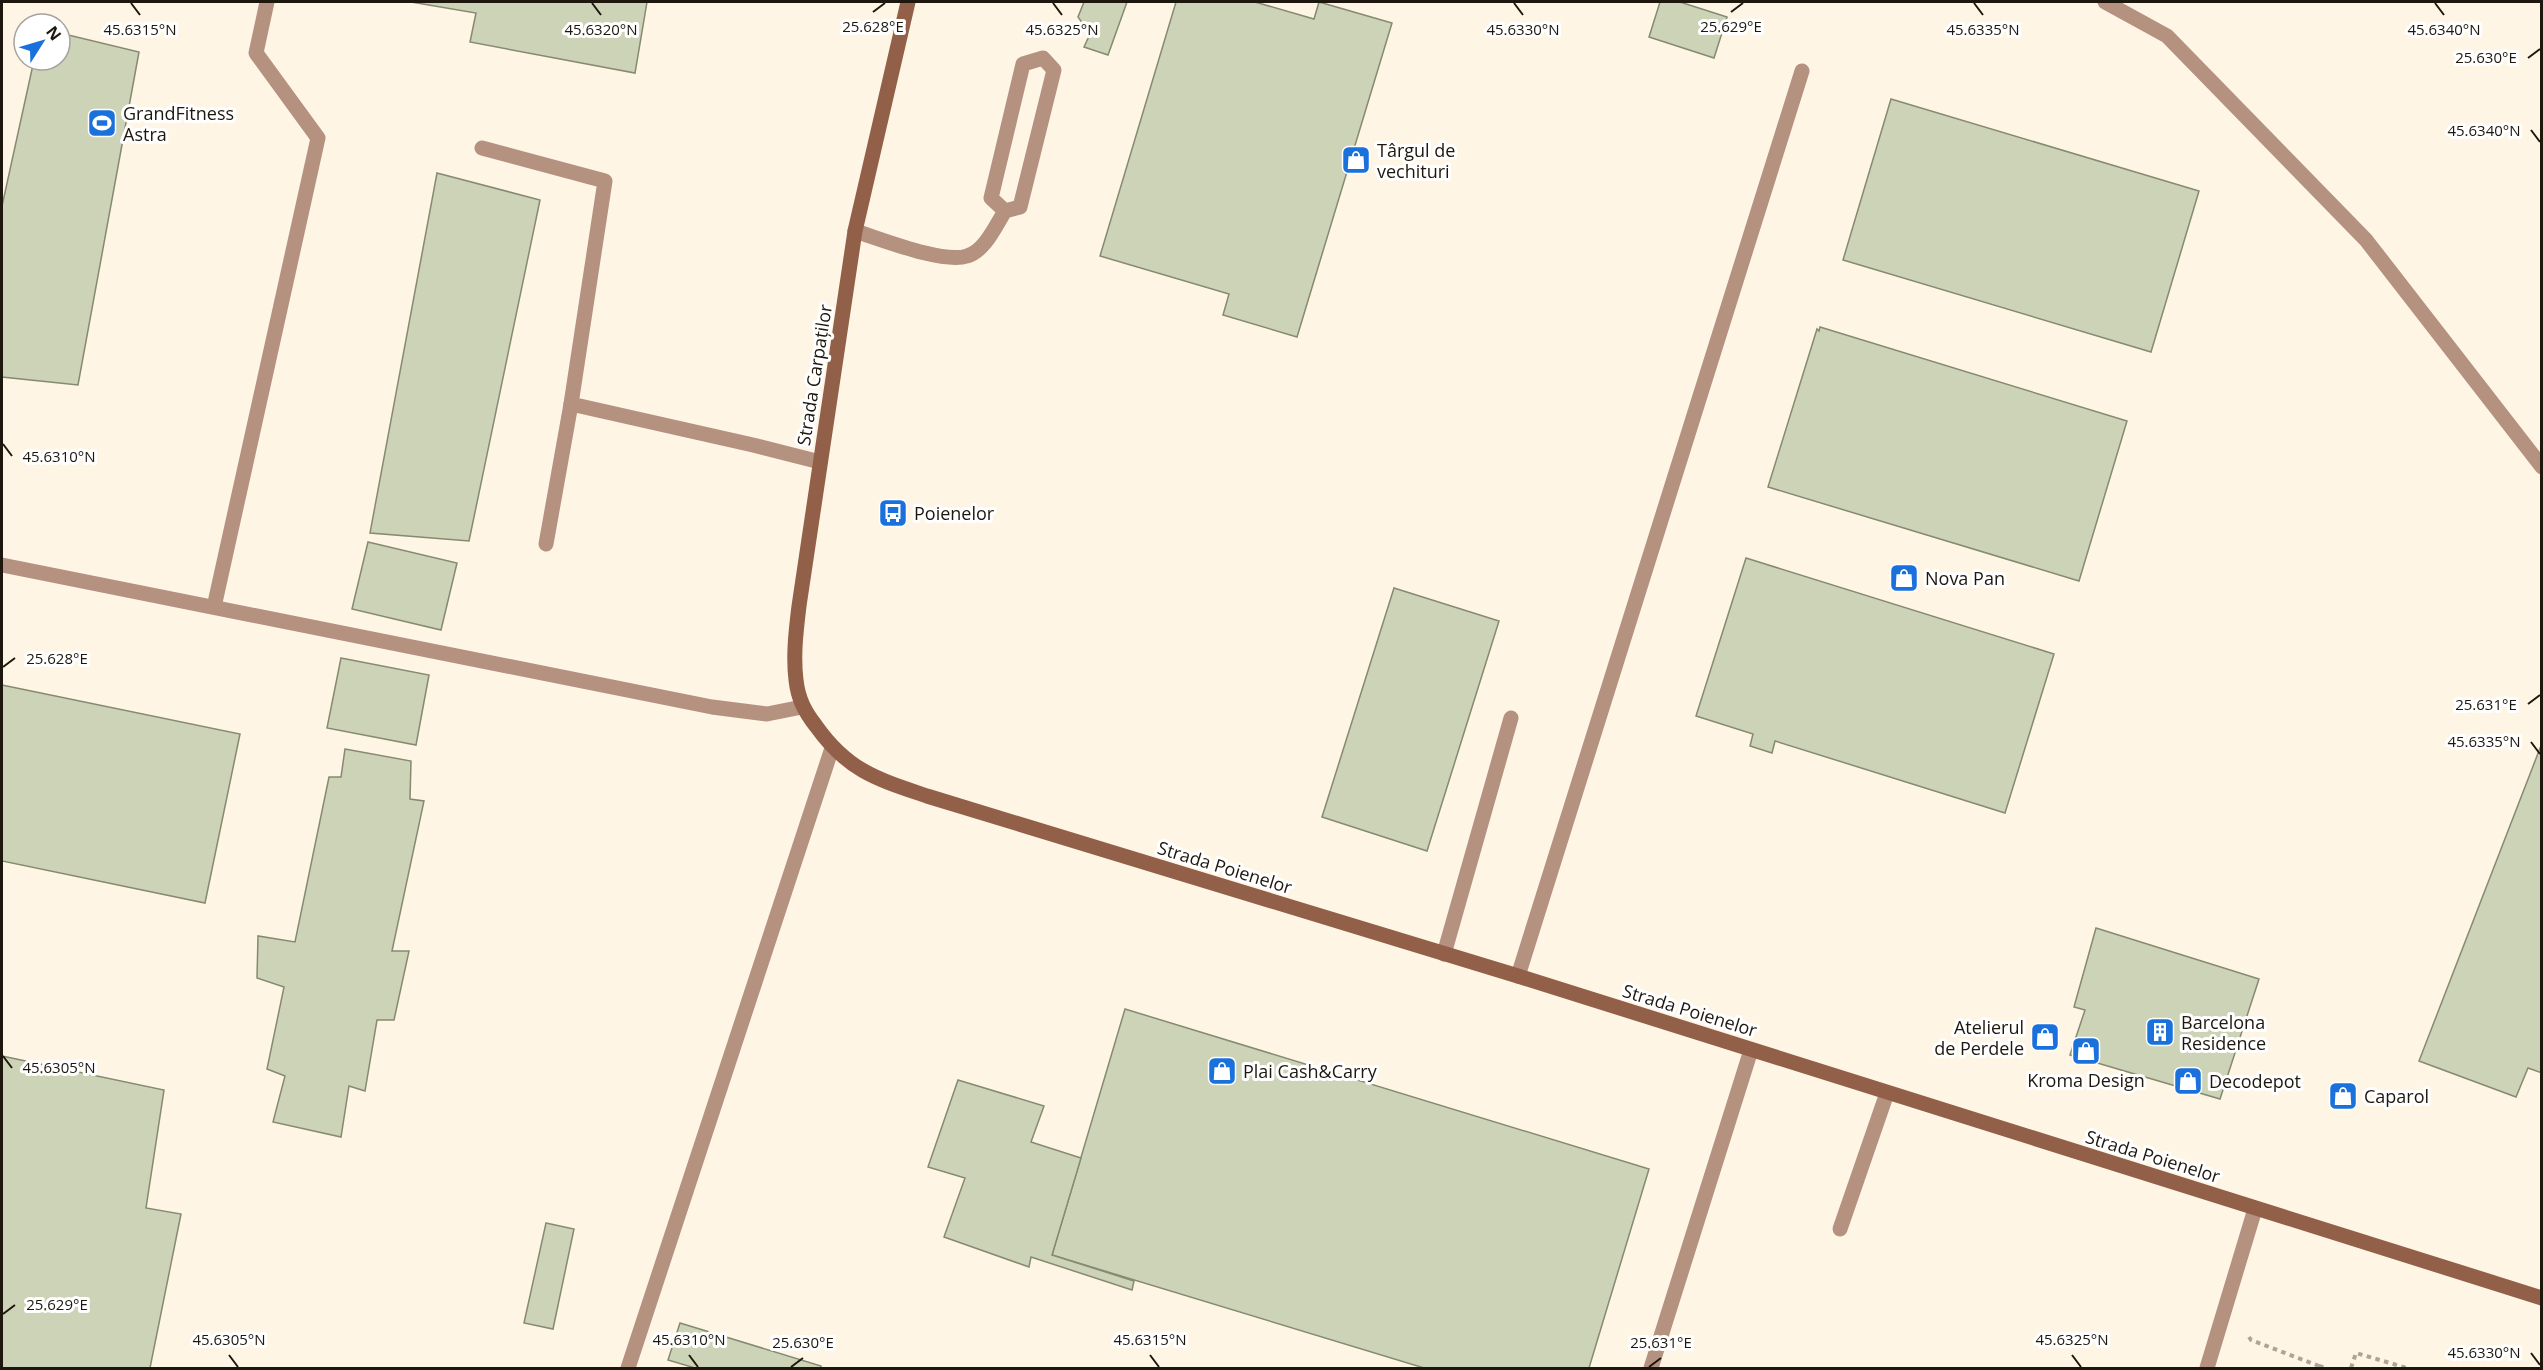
<svg xmlns="http://www.w3.org/2000/svg" width="2543" height="1370" font-family="'Open Sans',sans-serif">
	<style>
		.building { fill: #cdd3b7; stroke: #858a70; stroke-width: 1.5 }
		.lines { fill: none; stroke-linecap: round; stroke-linejoin: round }
		.path { stroke: #aca496; stroke-width: 4; stroke-dasharray: 4.5 4.5; stroke-linecap: butt }
		.service { stroke: #b59180; stroke-width: 15 }
		.minor { stroke: #b59180; stroke-width: 15 }
		.secondary { stroke: #926048; stroke-width: 15 }
		.ticks { fill: none; stroke: #1d170e; stroke-width: 2 }
		.labels { text-anchor: middle; dominant-baseline: central; stroke-width: 6; stroke-linejoin: round; paint-order: stroke }
		.poi-label { font-size: 18px; fill: #1d170e; stroke: #fff; text-anchor: start }
		.street-label { font-size: 18px; fill: #1d170e; stroke: #fff }
		.ticks-label { font-size: 15px; text-anchor: middle; fill: #1d170e; stroke: #fff; stroke-width: 6; stroke-linejoin: round; paint-order: stroke }
	</style>
	<rect width="100%" height="100%" fill="#fef5e5"/>
	<g class="building">
		<path d="M411,2h236l-12,71 -165,-31 6,-29z"/>
		<path d="M1084,2h43l-19,53 -24,-8 6,-13 -12,-17z"/>
		<path d="M1176,2h79l59,17 5,-17 73,21 -95,314 -74,-22 6,-21 -129,-38z"/>
		<path d="M1660,2h20l47,15 -13,41 -65,-21z"/>
		<path d="M60,33l79,19 -61,333 -76,-8v-171l32,-146h26z"/>
		<path d="M1891,99l308,92 -48,161 -308,-92z"/>
		<path d="M437,173l103,27 -71,341 -99,-8z"/>
		<path d="M1820,327l307,94 -48,160 -311,-94 49,-158 2,2z"/>
		<path d="M368,542l89,21 -16,67 -89,-21z"/>
		<path d="M1746,558l308,96 -49,159 -230,-72 -3,12 -22,-7 3,-12 -57,-18z"/>
		<path d="M1394,588l105,33 -72,230 -105,-34z"/>
		<path d="M341,658l88,17 -13,70 -89,-17z"/>
		<path d="M2,685l238,49 -35,169 -203,-42z"/>
		<path d="M2542,743v330l-14,-5 -12,29 -97,-36z"/>
		<path d="M345,749l66,12 -1,38 14,2 -32,150h17l-15,69h-17l-12,71 -16,-5 -8,51 -68,-15 12,-46 -18,-7 17,-82 -27,-9 1,-42 37,6 34,-165h12z"/>
		<path d="M2096,928l163,51 -39,120 -150,-44 15,-45 -11,-3z"/>
		<path d="M1125,1009l524,160 -60,199h-165l-372,-113z"/>
		<path d="M2,1056l162,34 -18,118 35,6 -31,154h-148z"/>
		<path d="M958,1080l86,26 -13,36 50,16 -29,97 82,26 -2,9 -101,-33 -2,10 -85,-30 21,-59 -37,-11z"/>
		<path d="M546,1223l28,6 -21,100 -29,-6z"/>
		<path d="M680,1323l141,43v2h-126l-27,-8z"/>
	</g>
	<g class="lines">
		<g class="path">
			<path d="M2249,1337l2,3 68,26 -1,2"/>
			<path d="M2319,1366l7,2"/>
			<path d="M2351,1368l5,-15 51,15"/>
		</g>
		<g class="service">
			<path d="M482,148l123,33 -34,223 182,41 67,17"/>
			<path d="M855,231c26,8 88,33 112,25 18,-5 29,-31 38,-45l15,-4 34,-137 -11,-12 -20,6 -32,134 14,13"/>
			<path d="M546,544l25,-140"/>
			<path d="M2,565l710,142 55,7 35,-7"/>
			<path d="M214,607l104,-469 -62,-85 11,-51"/>
			<path d="M1444,954l67,-236"/>
			<path d="M1518,976l284,-905"/>
			<path d="M1840,1229l47,-136"/>
			<path d="M628,1368l204,-620"/>
			<path d="M1651,1368l100,-318"/>
			<path d="M2207,1368l48,-159"/>
		</g>
		<path class="minor" d="M2105,2l62,34 199,204 176,227"/>
		<path class="secondary" d="M908,2l-53,229 -56,375c-3,25 -6,50 -3,74 2,19 9,32 20,46 32,45 61,53 111,70l591,180 1024,322"/>
	</g>
	<path class="ticks" d="M131,3l9,12M592,3l9,12M1053,3l9,12M1514,3l9,12M1974,3l9,12M2435,3l9,12M873,12l12,-9M1731,12l12,-9M2528,58l12,-9M2531,130l9,12M3,444l9,12M3,667l12,-9M2528,704l12,-9M2531,742l9,12M3,1056l9,12M3,1314l12,-9M2531,1353l9,12M229,1355l9,12M689,1355l9,12M1150,1355l9,12M2072,1355l9,12M791,1367l12,-9M1649,1367l12,-9"/>
	<defs>
		<g id="stadium-square" transform="scale(1.5)"><rect x="-9" y="-9" width="18" height="18" rx="4" fill="#1a71db" stroke="#fff"/><path d="M0-5a6.5 5 0 1 0 0 10a6.5 5 0 1 0 0-10ZM-3.5-1.8h7v3.6h-7Z" fill="#fff"/></g>
		<g id="shop-square" transform="scale(1.5)"><rect x="-9" y="-9" width="18" height="18" rx="4" fill="#1a71db" stroke="#fff"/><path d="M-5-2.5h2.3a2.7 3.5 0 0 1 5.4 0H5L5.5 6h-11ZM-1.5-2.5h3a1.5 2.3 0 0 0-3 0Z" fill="#fff"/></g>
		<g id="bus-square" transform="scale(1.5)"><rect x="-9" y="-9" width="18" height="18" rx="4" fill="#1a71db" stroke="#fff"/><path d="M-5-6H5V4H4V6H2V4H-2V6H-4V4H-5ZM-3.5-4V0h7V-4ZM-3.5 1.2v1.5H-2V1.2ZM2 1.2v1.5H3.5V1.2Z" fill="#fff"/></g>
		<g id="building-square" transform="scale(1.5)"><rect x="-9" y="-9" width="18" height="18" rx="4" fill="#1a71db" stroke="#fff"/><path d="M-4-6H4V6H1V3H-1V6H-4ZM-2.5-4.3h1.7v1.8h-1.7ZM.8-4.3h1.7v1.8H.8ZM-2.5-1h1.7V.8h-1.7ZM.8-1h1.7V.8H.8Z" fill="#fff"/></g>
	</defs>
	<g fill-rule="evenodd">
		<use href="#stadium-square" x="102" y="123"/>
		<use href="#shop-square" x="1356" y="160"/>
		<use href="#bus-square" x="893" y="513"/>
		<use href="#shop-square" x="1904" y="578"/>
		<use href="#building-square" x="2160" y="1032"/>
		<use href="#shop-square" x="2045" y="1037"/>
		<use href="#shop-square" x="2086" y="1051"/>
		<use href="#shop-square" x="1222" y="1071"/>
		<use href="#shop-square" x="2188" y="1081"/>
		<use href="#shop-square" x="2343" y="1096"/>
	</g>
	<g class="labels">
		<g class="poi-label">
			<text x="123" y="113">GrandFitness<tspan x="123" dy="21">Astra</tspan></text>
			<text x="1377" y="150">Târgul de<tspan x="1377" dy="21">vechituri</tspan></text>
			<text x="914" y="513">Poienelor</text>
			<text x="1925" y="578">Nova Pan</text>
			<text x="2181" y="1022">Barcelona<tspan x="2181" dy="21">Residence</tspan></text>
			<text x="2024" y="1027" text-anchor="end">Atelierul<tspan x="2024" dy="21">de Perdele</tspan></text>
			<text x="1243" y="1071">Plai Cash&amp;Carry</text>
			<text x="2086" y="1080" text-anchor="middle">Kroma Design</text>
			<text x="2209" y="1081">Decodepot</text>
			<text x="2364" y="1096">Caparol</text>
		</g>
		<g class="street-label">
			<text transform="translate(814 375) rotate(-81)">Strada Carpaților</text>
			<text transform="translate(1225 867) rotate(17)">Strada Poienelor</text>
			<text transform="translate(1690 1010) rotate(17)">Strada Poienelor</text>
			<text transform="translate(2153 1156) rotate(17)">Strada Poienelor</text>
		</g>
	</g>
	<g class="ticks-label">
		<text x="873" y="32">25.628°E</text>
		<text x="1731" y="32">25.629°E</text>
		<text x="140" y="35">45.6315°N</text>
		<text x="601" y="35">45.6320°N</text>
		<text x="1062" y="35">45.6325°N</text>
		<text x="1523" y="35">45.6330°N</text>
		<text x="1983" y="35">45.6335°N</text>
		<text x="2444" y="35">45.6340°N</text>
		<text x="2486" y="63">25.630°E</text>
		<text x="2484" y="136">45.6340°N</text>
		<text x="59" y="462">45.6310°N</text>
		<text x="57" y="664">25.628°E</text>
		<text x="2486" y="710">25.631°E</text>
		<text x="2484" y="747">45.6335°N</text>
		<text x="59" y="1073">45.6305°N</text>
		<text x="57" y="1310">25.629°E</text>
		<text x="229" y="1345">45.6305°N</text>
		<text x="689" y="1345">45.6310°N</text>
		<text x="1150" y="1345">45.6315°N</text>
		<text x="2072" y="1345">45.6325°N</text>
		<text x="803" y="1348">25.630°E</text>
		<text x="1661" y="1348">25.631°E</text>
		<text x="2484" y="1358">45.6330°N</text>
	</g>
	<rect width="2543" height="1370" fill="none" stroke="#1d170e" stroke-width="6"/>
	<g transform="translate(42 42) rotate(53)"><circle r="28" fill="#ffffff" stroke="#a5a29f" stroke-width="1.5"/>
	<path d="M0-4.5L10 22L0 15L-10 22Z" fill="#1a71db"/>
	<text y="-9" font-size="16" font-weight="bold" text-anchor="middle" fill="#1d170e">N</text>
	</g>
</svg>
